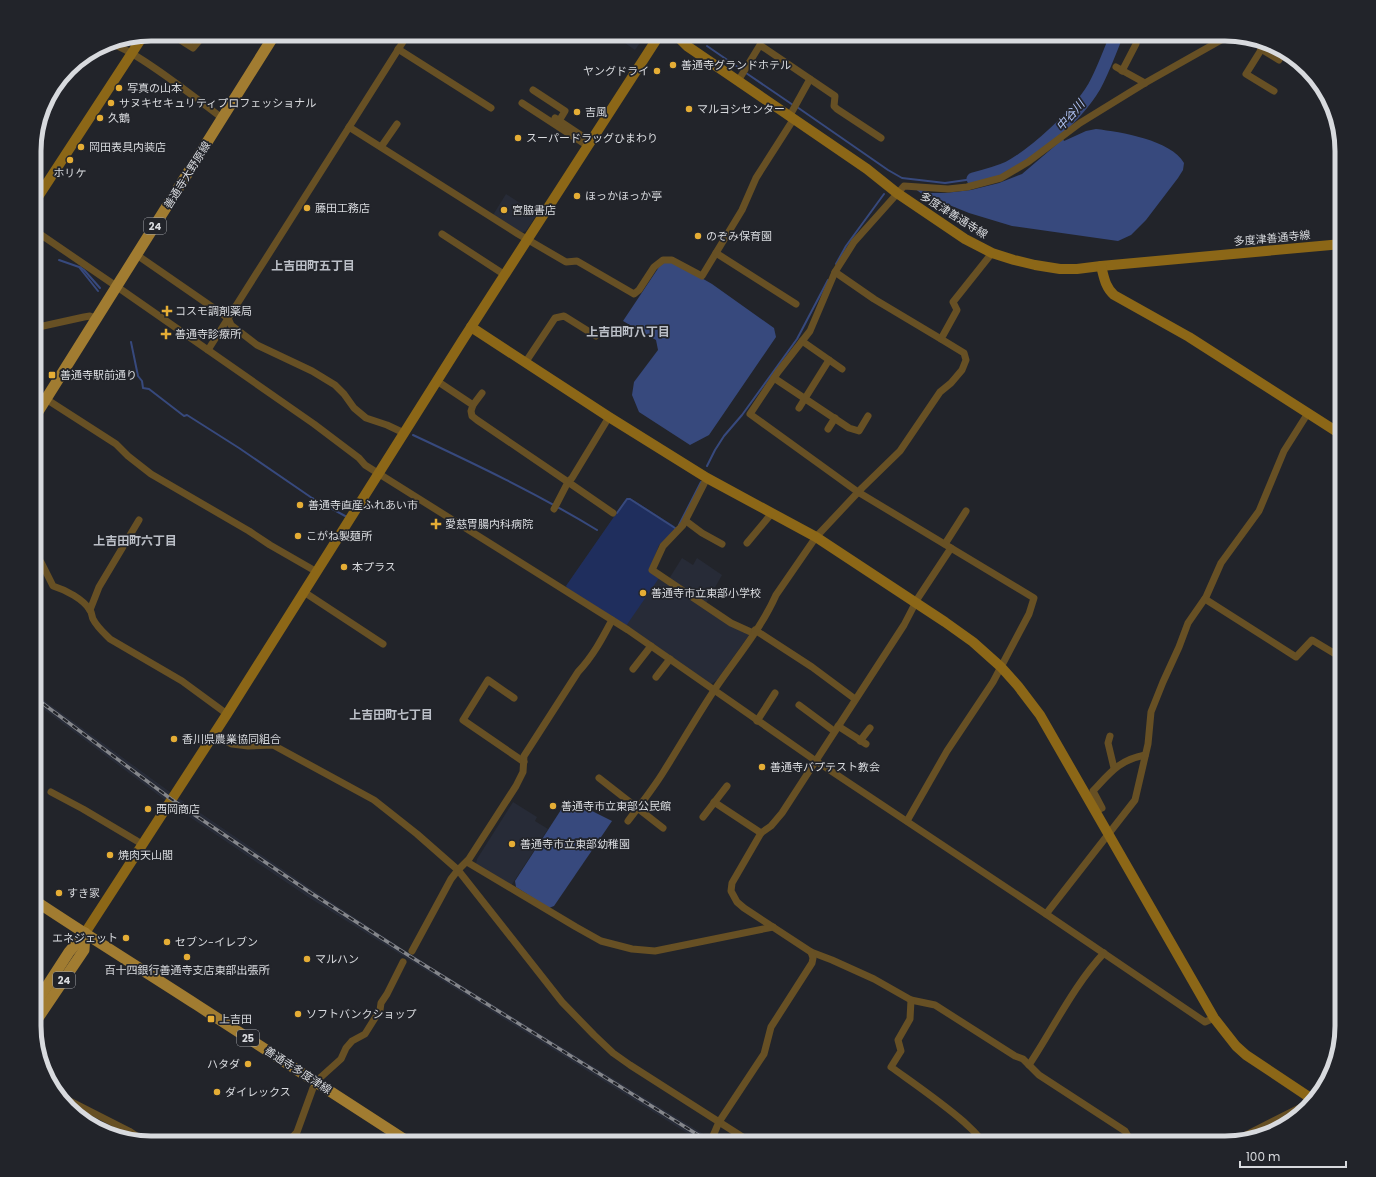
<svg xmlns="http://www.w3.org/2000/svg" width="1376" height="1177" font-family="Poppins,'Noto Sans JP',sans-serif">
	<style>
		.built { fill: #272b37 }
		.green { fill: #1f2e5d }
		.water { fill: #37497d }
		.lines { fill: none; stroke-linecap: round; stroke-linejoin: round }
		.stream { stroke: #37497d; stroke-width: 2 }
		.river { stroke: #37497d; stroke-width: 13 }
		.street { stroke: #675024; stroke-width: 7 }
		.secondary { stroke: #8c6717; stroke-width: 10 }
		.primary { stroke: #a17c31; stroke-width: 11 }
		.rail-casing { stroke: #84868b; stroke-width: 3.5 }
		.rail { stroke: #22242a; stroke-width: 2; stroke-dasharray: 6; stroke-linecap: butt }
		.poi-dot { fill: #e5ad35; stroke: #22242a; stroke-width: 1.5 }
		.labels { text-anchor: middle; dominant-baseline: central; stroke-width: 3.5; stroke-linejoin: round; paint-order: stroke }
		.shield { fill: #22242a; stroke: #a1a3a8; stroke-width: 1 }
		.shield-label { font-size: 10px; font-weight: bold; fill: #d8dade }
		.poi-label { font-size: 11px; fill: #d8dade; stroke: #22242a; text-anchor: start }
		.street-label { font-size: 11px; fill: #d8dade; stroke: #22242a }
		.water-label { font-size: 12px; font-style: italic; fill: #afc2f3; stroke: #22242a }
		.neighbourhood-label { font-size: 12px; font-weight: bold; fill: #bbbfc7; stroke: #22242a }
		.rim { fill: none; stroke: #d8dade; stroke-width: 5 }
	</style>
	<rect width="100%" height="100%" fill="#22242a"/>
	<g class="built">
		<path d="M612,34h34l-11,16z"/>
		<path d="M506,194l31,20 -11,17 -5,2 -28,-18z"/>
		<path d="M627,498h3l44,28 2,3 -17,16 -10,26 18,11 15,-24 11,7 4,-7 25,17 -18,32 45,28 -32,45 -6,4 -102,-70 -41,-25 -2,-3z"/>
		<path d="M34,693l140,102 139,95 96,63 309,190h-15l-395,-246 -139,-94 -135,-101z"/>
		<path d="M513,802l24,15 -2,4 13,8 -37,57 -35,-22 1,-5z"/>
	</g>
	<path class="green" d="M627,498h3l44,28 2,3 -17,16 -10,26 10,7 -33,48 -58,-37 -2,-3z"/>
	<g class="water">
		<path d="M1096,129c25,3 75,11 88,34l-1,7 -5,8 -32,42 -15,15 -13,6 -106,-15 -43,-13 -47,-19 -8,-6h5l12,5h14l26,-3 28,-7 23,-9 41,-35 1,2 22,-10z"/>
		<path d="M666,261h6l40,23 62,44 2,9 -67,98 -19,10 -51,-33 -7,-17 2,-13 24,-32 -2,-10 -33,-19 36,-54z"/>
		<path d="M568,799l44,22 -58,85 -5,2 -33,-21 -1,-6z"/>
	</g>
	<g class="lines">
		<g class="stream">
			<path d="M707,46l35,24"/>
			<path d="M746,73l47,32"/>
			<path d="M797,107l91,63 14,8 43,5 28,-4"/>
			<path d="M34,245l8,-4"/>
			<path d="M59,260l20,7 19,24"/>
			<path d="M34,261l6,-3"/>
			<path d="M836,264l10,-18 38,-52"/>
			<path d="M80,267l4,3 16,18"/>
			<path d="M131,342l7,34 4,5 1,7 6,1 35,27 3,-1 52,33 73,50 35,19"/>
			<path d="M413,435c62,29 125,59 184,95"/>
			<path d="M707,466l8,-16 9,-14 18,-21 55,-76 31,-59"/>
			<path d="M617,513l10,-14h3l45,29"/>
			<path d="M679,525l22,-43"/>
		</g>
		<path class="river" d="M973,179c12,-3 24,-6 35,-11 28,-15 70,-54 86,-81 9,-16 16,-36 23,-53"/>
		<g class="street">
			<path d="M171,34l22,14 10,-12"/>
			<path d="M462,34l7,5"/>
			<path d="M543,34l8,5"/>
			<path d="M1266,42l-20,32 28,17"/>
			<path d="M106,43c20,-1 96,60 116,75"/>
			<path d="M398,49l93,59"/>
			<path d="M1261,49l18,11"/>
			<path d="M1116,67l29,16"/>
			<path d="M1122,71l14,-27"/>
			<path d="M738,81l22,-36 75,51 -1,10 3,3 44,29"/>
			<path d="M533,90l32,21 -6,10"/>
			<path d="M522,103l66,43"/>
			<path d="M789,117l21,-38"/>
			<path d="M555,118l36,24"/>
			<path d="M349,127l169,107 48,28 11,-1 57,33 5,-4 15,-23 9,-7h9l30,16 40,-66 14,-32 37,-58"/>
			<path d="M381,147l16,-23"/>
			<path d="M34,230l82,56 198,138 45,34 6,7 263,165 188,131 230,153 159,108 9,-4"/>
			<path d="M442,234l63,41"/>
			<path d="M716,253l80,51"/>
			<path d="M137,255l91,63 3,7 26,20 55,26 23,14 9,9 10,14 12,10 21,7 17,8"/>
			<path d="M835,272l39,27 67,40"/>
			<path d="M34,328l50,-11 6,-1 6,2"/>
			<path d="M802,341l40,28"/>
			<path d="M208,350l200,-316"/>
			<path d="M525,363l30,-45 9,-2 32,20"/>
			<path d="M774,378l75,50 10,3 9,-15"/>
			<path d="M437,381l36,24 -2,6 1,5 5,4 91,62 4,-4 37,-61"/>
			<path d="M46,399l70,45 12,12 23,18 98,57 21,14 47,27"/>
			<path d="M473,405l9,-12"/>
			<path d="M799,408l30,-48"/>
			<path d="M828,429l7,-11"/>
			<path d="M707,478l-24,47 -20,21 -11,24 79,53 22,10"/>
			<path d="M554,509l14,-27 45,31"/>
			<path d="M686,521l16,12 20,11"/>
			<path d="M747,543l25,-30"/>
			<path d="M945,544l21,-33"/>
			<path d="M951,548l-33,50 -14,27 -122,188 -11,13 -10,7 -29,50 -1,8 6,11 7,6 67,44 21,8 42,19 37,21 24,5 80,51 8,3 16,16 86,56 7,12"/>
			<path d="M34,559l7,3 12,24c13,4 30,13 37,24 2,3 2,7 3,9 4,8 11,14 17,20l72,42 45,33"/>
			<path d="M304,592l79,52"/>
			<path d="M1205,599l91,58 16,-17 30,18"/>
			<path d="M90,610l9,-23 40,-67"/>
			<path d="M755,630l57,37 43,32"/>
			<path d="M633,669l18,-23"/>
			<path d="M656,677l14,-18"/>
			<path d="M514,698l-26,-18 -25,40 61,42"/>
			<path d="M799,705l35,26"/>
			<path d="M757,721l18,-28"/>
			<path d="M838,726l28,18"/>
			<path d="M213,735l19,9 16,2 25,-1 101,55 43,34 41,36 104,132 32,33 19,18 17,12 122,78"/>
			<path d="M1110,736l-2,7 6,25"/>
			<path d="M860,741l10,-13"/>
			<path d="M599,778l64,50"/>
			<path d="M51,792l32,17 59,35"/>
			<path d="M714,802l47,31"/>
			<path d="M1095,811l7,-3 -9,-17c17,-18 26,-31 52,-36"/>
			<path d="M703,817l24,-31"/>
			<path d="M628,821c12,-16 25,-32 36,-50 17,-27 33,-55 51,-82 21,-31 46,-60 61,-94l40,-58 46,-49 38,-37 40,-59 11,-9 11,-13 4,-10 -2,-7 -23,-14 16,-29 -4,-8 39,-49"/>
			<path d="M907,821l40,-70 46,-69 36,-68 5,-16 -176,-106 -108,-78 28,-42 32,-41 25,-59 19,-30 50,-56 44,3 19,-2 34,-9 27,-16 52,-39 65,-40 85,-48"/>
			<path d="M467,862l109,65 25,14 31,8 23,2 118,-24"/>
			<path d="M1046,914l89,-114 13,-56 3,-32 12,-30 16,-35 9,-24 18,-26 15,-34 38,-52 25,-60 24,-38"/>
			<path d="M412,951l39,-72 7,-9 11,-11 47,-73 7,-14 1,-16 54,-84c15,-16 24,-33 34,-52"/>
			<path d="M911,1000l-1,19 -12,21 3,11 -10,16c25,18 50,35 73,55 7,7 14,12 19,21"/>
			<path d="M1029,1065c24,-36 45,-80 75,-112"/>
			<path d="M63,1100l3,-1 63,32 16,11"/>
			<path d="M1234,1141l81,-41"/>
			<path d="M287,1143l10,-11 16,-44 8,-11 20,-18 5,-11 6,-7 13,-7 15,-24 1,-7 6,-9 16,-32"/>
			<path d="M710,1143l9,-21 45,-68 7,-27 41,-64 1,-5 -2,-6"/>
		</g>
		<g class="secondary">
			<path d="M675,34l12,12 180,123 30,24 68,46 27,14 22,7 21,5 25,4h17l24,-3 241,-22"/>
			<path d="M34,203l109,-167"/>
			<path d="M1101,266c3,11 4,21 13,29l75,42 153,98"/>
			<path d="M471,327l138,90 98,61 109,59 129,85 28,20 28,25 17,19 22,29 174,303 22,28 10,9 69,46"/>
			<path d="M85,933l142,-219 235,-373 198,-307"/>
		</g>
		<g class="primary">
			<path d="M34,418l241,-384"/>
			<path d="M34,900c54,36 109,70 163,105 71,46 142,92 213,138"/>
			<path d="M34,1006l35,-54 16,-19"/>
			<path d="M34,1024l50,-74 1,-17"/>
		</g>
		<g class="rail-casing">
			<path id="rail" d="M34,697l137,102 140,94 97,62 303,188"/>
		</g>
		<use href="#rail" class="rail"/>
	</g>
	<g class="poi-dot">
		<circle cx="673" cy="65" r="4"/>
		<circle cx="657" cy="71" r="4"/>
		<circle cx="119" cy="88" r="4"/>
		<circle cx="111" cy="103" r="4"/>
		<circle cx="689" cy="109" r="4"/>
		<circle cx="577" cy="112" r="4"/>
		<circle cx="100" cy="118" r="4"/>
		<circle cx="518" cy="138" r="4"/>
		<circle cx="81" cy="147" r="4"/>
		<circle cx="70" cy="160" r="4"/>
		<circle cx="577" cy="196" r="4"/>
		<circle cx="307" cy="208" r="4"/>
		<circle cx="504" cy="210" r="4"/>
		<circle cx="698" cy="236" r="4"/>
		<path d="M165 305h4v4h4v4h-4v4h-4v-4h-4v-4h4z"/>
		<path d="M164 328h4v4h4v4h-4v4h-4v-4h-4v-4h4z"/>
		<rect x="48" y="371" width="8" height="8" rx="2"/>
		<circle cx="300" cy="505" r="4"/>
		<path d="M434 518h4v4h4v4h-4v4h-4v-4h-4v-4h4z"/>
		<circle cx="298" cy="536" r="4"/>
		<circle cx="344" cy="567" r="4"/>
		<circle cx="643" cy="593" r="4"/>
		<circle cx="174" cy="739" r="4"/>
		<circle cx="762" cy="767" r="4"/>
		<circle cx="553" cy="806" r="4"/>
		<circle cx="148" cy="809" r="4"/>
		<circle cx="512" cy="844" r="4"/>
		<circle cx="110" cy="855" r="4"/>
		<circle cx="59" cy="893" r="4"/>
		<circle cx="126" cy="938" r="4"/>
		<circle cx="167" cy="942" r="4"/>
		<circle cx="187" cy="957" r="4"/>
		<circle cx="307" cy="959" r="4"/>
		<circle cx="298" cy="1014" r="4"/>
		<rect x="207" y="1015" width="8" height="8" rx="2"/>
		<circle cx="248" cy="1064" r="4"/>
		<circle cx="217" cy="1092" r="4"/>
	</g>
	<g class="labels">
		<g class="shield">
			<rect x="144" y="218" width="22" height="16" rx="3"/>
			<rect x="53" y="972" width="22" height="16" rx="3"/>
			<rect x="237" y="1030" width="22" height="16" rx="3"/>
		</g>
		<g class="shield-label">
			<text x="155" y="226">24</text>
			<text x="64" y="980">24</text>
			<text x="248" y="1038">25</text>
		</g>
		<g class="poi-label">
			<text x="681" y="65">善通寺グランドホテル</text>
			<text x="649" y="71" text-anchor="end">ヤングドライ</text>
			<text x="127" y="88">写真の山本</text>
			<text x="119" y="103">サヌキセキュリティプロフェッショナル</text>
			<text x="697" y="109">マルヨシセンター</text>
			<text x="585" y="112">吉風</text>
			<text x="108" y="118">久鶴</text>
			<text x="526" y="138">スーパードラッグひまわり</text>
			<text x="89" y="147">岡田表具内装店</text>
			<text x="70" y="173" text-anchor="middle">ホリケ</text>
			<text x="585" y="196">ほっかほっか亭</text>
			<text x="315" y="208">藤田工務店</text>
			<text x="512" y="210">宮脇書店</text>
			<text x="706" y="236">のぞみ保育園</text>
			<text x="175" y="311">コスモ調剤薬局</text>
			<text x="175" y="334">善通寺診療所</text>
			<text x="60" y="375">善通寺駅前通り</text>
			<text x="308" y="505">善通寺直産ふれあい市</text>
			<text x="445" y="524">愛慈胃腸内科病院</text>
			<text x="306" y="536">こがね製麺所</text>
			<text x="352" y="567">本プラス</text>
			<text x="651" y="593">善通寺市立東部小学校</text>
			<text x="182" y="739">香川県農業協同組合</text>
			<text x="770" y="767">善通寺バプテスト教会</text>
			<text x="561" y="806">善通寺市立東部公民館</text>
			<text x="156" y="809">西岡商店</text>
			<text x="520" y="844">善通寺市立東部幼稚園</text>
			<text x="118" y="855">焼肉天山閣</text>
			<text x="67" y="893">すき家</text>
			<text x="118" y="938" text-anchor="end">エネジェット</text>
			<text x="175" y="942">セブン-イレブン</text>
			<text x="315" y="959">マルハン</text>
			<text x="187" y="970" text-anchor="middle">百十四銀行善通寺支店東部出張所</text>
			<text x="306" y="1014">ソフトバンクショップ</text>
			<text x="219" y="1019">上吉田</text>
			<text x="240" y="1064" text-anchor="end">ハタダ</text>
			<text x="225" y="1092">ダイレックス</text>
		</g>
		<g class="street-label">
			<text transform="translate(187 175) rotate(-58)">善通寺大野原線</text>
			<text transform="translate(954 215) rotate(32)">多度津善通寺線</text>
			<text transform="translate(1272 238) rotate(-5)">多度津善通寺線</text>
			<text transform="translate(298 1070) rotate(33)">善通寺多度津線</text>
		</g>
		<g class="water-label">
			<text transform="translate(1070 115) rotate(-49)">中谷川</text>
		</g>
		<g class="neighbourhood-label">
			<text x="313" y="265">上吉田町五丁目</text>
			<text x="628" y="331">上吉田町八丁目</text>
			<text x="135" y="540">上吉田町六丁目</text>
			<text x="391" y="714">上吉田町七丁目</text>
		</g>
	</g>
	<path d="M0 0H1376V1177H0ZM151 41H1225A110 110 0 0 1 1335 151V1026A110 110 0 0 1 1225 1136H151A110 110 0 0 1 41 1026V151A110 110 0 0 1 151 41Z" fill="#22242a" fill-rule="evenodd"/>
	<path class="rim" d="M151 41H1225A110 110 0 0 1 1335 151V1026A110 110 0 0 1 1225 1136H151A110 110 0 0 1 41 1026V151A110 110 0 0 1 151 41Z"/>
	<path d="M1240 1161v6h106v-6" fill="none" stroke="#d8dade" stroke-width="2"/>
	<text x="1246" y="1161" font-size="12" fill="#d8dade" stroke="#22242a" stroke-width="3" paint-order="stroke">100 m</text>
</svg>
